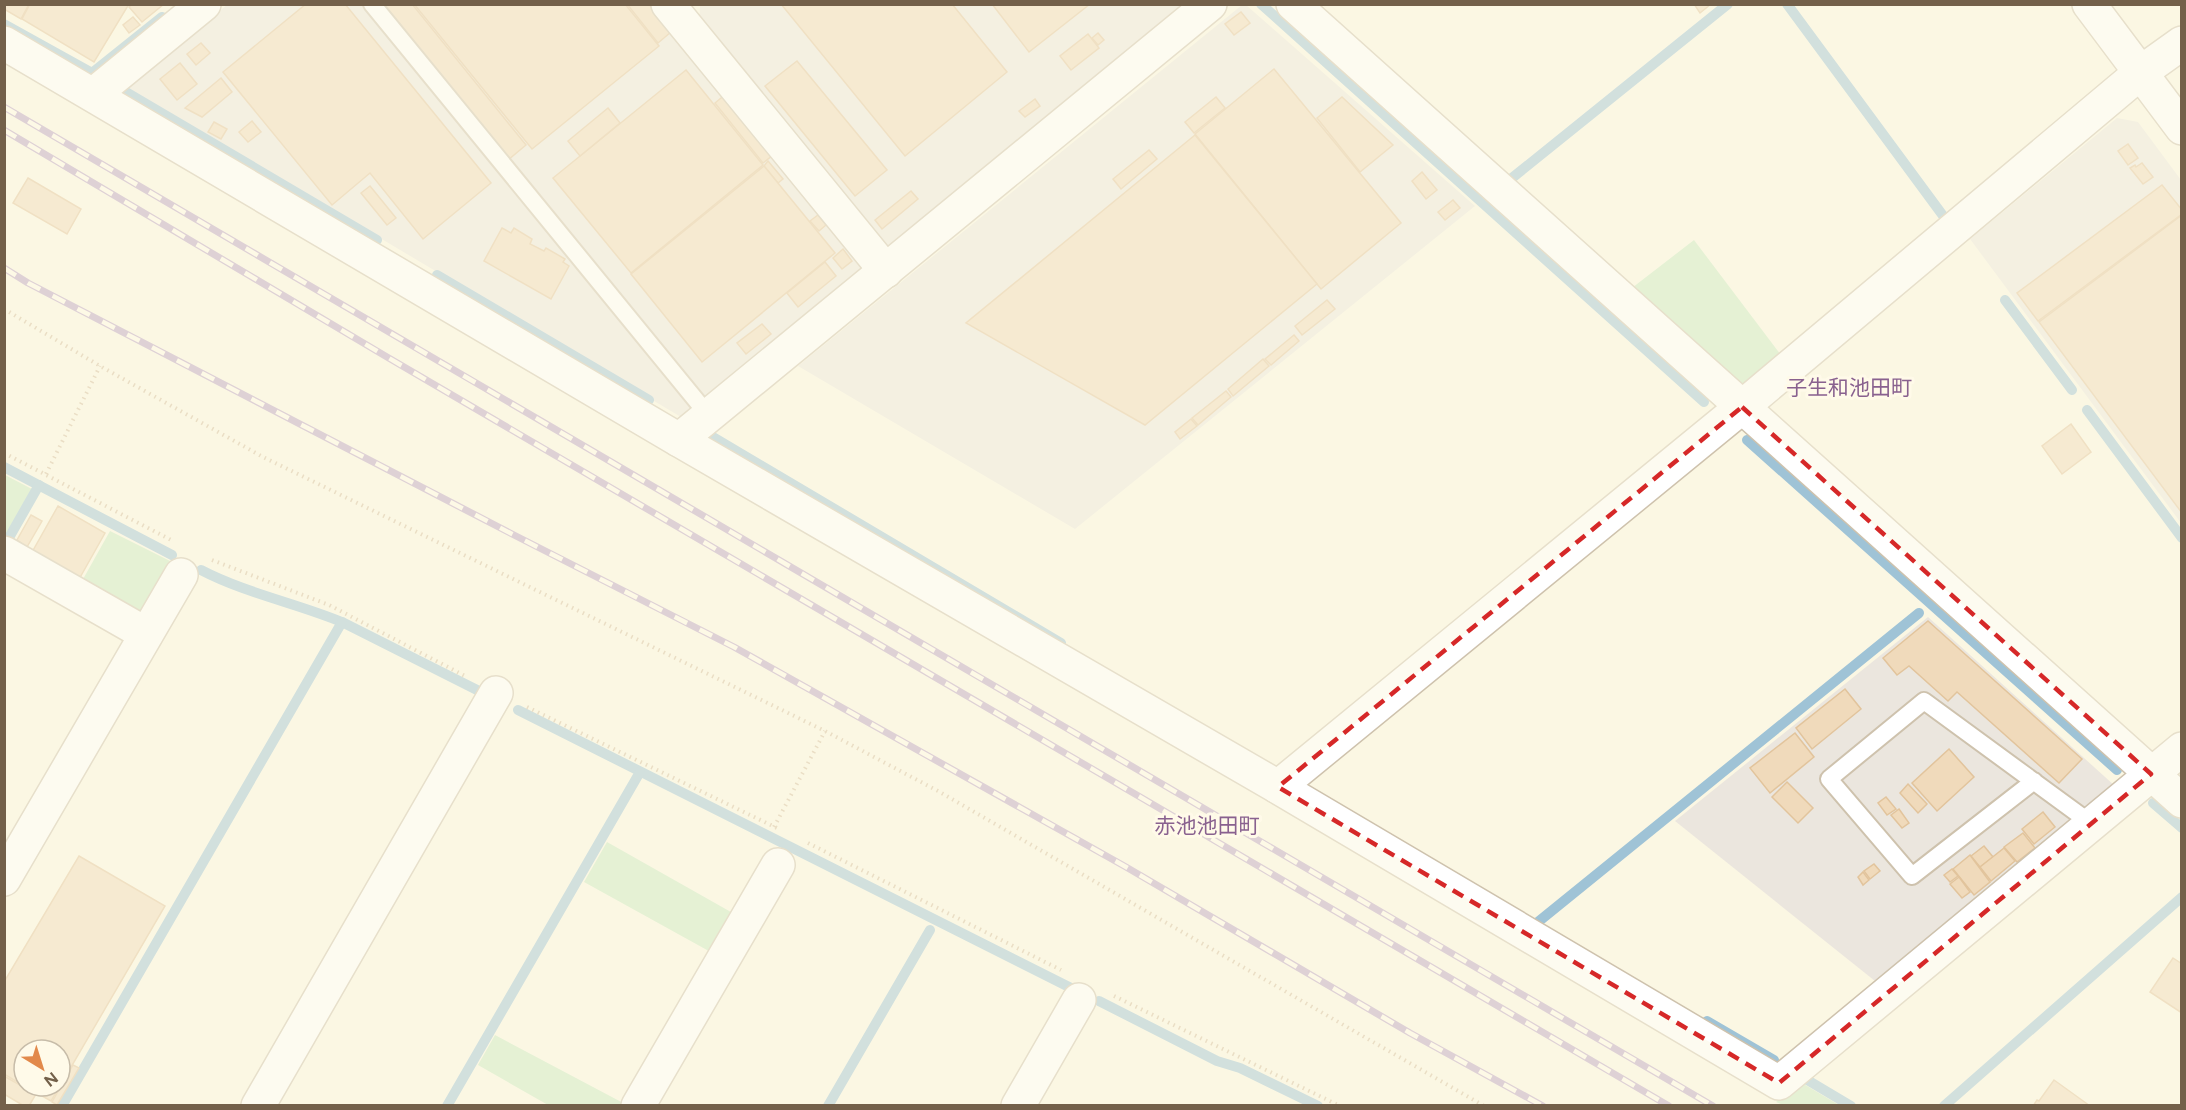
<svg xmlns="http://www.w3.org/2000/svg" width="2186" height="1110" font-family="Figtree,'Noto Sans JP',sans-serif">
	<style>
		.industrial { fill: #ebe6de }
		.green { fill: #cae8c2 }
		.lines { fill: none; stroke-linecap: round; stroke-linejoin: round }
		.stream { stroke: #9fc3d6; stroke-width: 10 }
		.building { fill: #f0dabb; stroke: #e2c49c; stroke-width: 1.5 }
		.service-casing { stroke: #cec2ad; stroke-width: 20 }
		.minor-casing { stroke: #cec2ad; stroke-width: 36 }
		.tertiary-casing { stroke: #cec2ad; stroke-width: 36 }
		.path { stroke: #d5be9f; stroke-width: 4; stroke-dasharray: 1.5 4.5; stroke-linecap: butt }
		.service { stroke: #fff; stroke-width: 16 }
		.minor { stroke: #fff; stroke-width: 33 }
		.tertiary { stroke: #fff; stroke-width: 33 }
		.rail-casing { stroke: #bba2c4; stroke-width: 7 }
		.rail { stroke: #fffae9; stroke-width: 4.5; stroke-dasharray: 14; stroke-linecap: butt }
		.marked { fill: none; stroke: #d62828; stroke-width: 4.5; stroke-dasharray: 12 8; stroke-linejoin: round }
		.labels { text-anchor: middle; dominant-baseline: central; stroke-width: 6; stroke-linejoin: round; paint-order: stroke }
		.quarter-label { font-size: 21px; fill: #89618f; stroke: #fffae9 }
	</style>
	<rect width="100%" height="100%" fill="#fbf7e3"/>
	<g class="industrial">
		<path d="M227,5h428l209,254 -1,12 -182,146 -555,-330z"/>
		<path d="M702,5h480l-299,247 -184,-223 1,-23z"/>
		<path d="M1242,5h4l229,201 -400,323 -277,-163z"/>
		<path d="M2117,118l21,4 43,58v343l-211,-284z"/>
		<path d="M1928,617l187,169 -240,195 -200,-160z"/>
	</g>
	<g class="green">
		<path d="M1694,240l90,119 -28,22 -16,4 -112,-94z"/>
		<path d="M5,475l27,14 -27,50z"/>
		<path d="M110,531l66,33 -35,60 -63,-36z"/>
		<path d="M607,842l131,74 -22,39 -132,-73z"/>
		<path d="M495,1035l132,70h-79l-70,-40z"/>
		<path d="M1802,1083l37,22h-56l-7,-3z"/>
	</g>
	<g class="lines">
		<g class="stream">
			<path d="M1261,4l443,398"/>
			<path d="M1787,4l157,213"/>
			<path d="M4,24l92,51"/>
			<path d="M92,73l70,-56"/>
			<path d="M126,92l251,148"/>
			<path d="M1512,178l216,-174"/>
			<path d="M437,275l212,125"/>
			<path d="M2005,300l67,90"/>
			<path d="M2087,410l95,128"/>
			<path d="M713,437l348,206"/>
			<path d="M1747,440l370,330"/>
			<path d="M4,467l168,88"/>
			<path d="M6,543l33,-58"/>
			<path d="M201,570c44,23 95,33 141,52l143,72"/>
			<path d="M518,710l553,278"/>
			<path d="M2153,803l29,25"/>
			<path d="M1538,922l381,-309"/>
			<path d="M1099,1001l118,60 23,7 78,38"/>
			<path d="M1707,1021l67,39"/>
			<path d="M1804,1078l47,28"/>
			<path d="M62,1106l280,-484"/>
			<path d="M447,1106l193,-334"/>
			<path d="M828,1106l102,-176"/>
			<path d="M1944,1106l238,-209"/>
		</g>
	</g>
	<g class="building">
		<path d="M4,4h25l-8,15 -17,-10z"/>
		<path d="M30,4h99l-35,58 -72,-43z"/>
		<path d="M132,4h32l-22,18 -13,-15z"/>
		<path d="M306,4h39l146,179 -68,56 -53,-66 -38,32 -109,-133z"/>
		<path d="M381,4h31l114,141 -18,15z"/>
		<path d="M414,4h211l34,42 -127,103z"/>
		<path d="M627,4h22l22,28 -13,11z"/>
		<path d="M781,4h171l55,68 -102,84z"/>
		<path d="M992,4h98l-61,48z"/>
		<path d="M1694,4h17l-11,9z"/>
		<path d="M1241,12l9,11 -16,12 -9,-11z"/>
		<path d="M133,17l7,8 -11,8 -6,-8z"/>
		<path d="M1098,33l6,7 -6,5 -6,-7z"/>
		<path d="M1088,34l11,14 -28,22 -11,-14z"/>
		<path d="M201,43l9,10 -14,12 -9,-11z"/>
		<path d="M797,61l90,109 -32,26 -90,-110z"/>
		<path d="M180,63l17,21 -20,16 -17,-21z"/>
		<path d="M1274,69l127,154 -80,66 -126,-155z"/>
		<path d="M686,70l77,95 -132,108 -78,-95z"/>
		<path d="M221,78l11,14 -30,25 -17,-9z"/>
		<path d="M727,93l46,62 -10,8 -48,-60z"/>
		<path d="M1216,97l9,11 -31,25 -9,-11z"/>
		<path d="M1342,97l51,48 -33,27 -43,-54z"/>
		<path d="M1035,99l5,7 -15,11 -6,-6z"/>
		<path d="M608,108l12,15 -40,33 -12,-15z"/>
		<path d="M252,121l9,11 -13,10 -9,-10z"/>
		<path d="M214,122l13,7 -6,10 -13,-7z"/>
		<path d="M1195,135l122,149 -172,141 -179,-102z"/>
		<path d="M2128,144l10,14 -10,7 -10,-14z"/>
		<path d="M1149,150l8,9 -36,30 -8,-10z"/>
		<path d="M768,161l15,18 -5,4 -14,-17z"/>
		<path d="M2142,163l11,14 -10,7 -13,-16 5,-3 1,2z"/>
		<path d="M764,166l71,87 -133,109 -71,-88z"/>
		<path d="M1422,172l15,18 -11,9 -14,-18z"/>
		<path d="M28,178l53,31 -14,25 -54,-31z"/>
		<path d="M2162,185l20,25v4l-144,107 -21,-28z"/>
		<path d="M370,186l26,32 -9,7 -26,-32z"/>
		<path d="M911,191l7,8 -36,30 -7,-9z"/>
		<path d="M1453,200l7,8 -15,12 -7,-8z"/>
		<path d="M818,215l8,10 -7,6 -9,-10z"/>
		<path d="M2182,215v298l-143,-191z"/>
		<path d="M502,228l9,5 3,-5 18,11 -2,5 14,7 2,-3 19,11 -2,3 6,4 -18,33 -67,-38z"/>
		<path d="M843,249l9,12 -10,8 -9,-11z"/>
		<path d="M825,262l11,14 -38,31 -11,-14z"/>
		<path d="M1327,300l8,9 -33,26 -7,-9z"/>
		<path d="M762,324l9,10 -25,20 -9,-11z"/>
		<path d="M1294,335l5,6 -28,24 -6,-6z"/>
		<path d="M1263,359l6,7 -36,30 -5,-7z"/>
		<path d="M1226,391l5,6 -33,28 -6,-7z"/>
		<path d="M1191,419l6,7 -17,13 -5,-7z"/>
		<path d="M2071,424l20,28 -29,22 -20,-28z"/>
		<path d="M58,506l47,27 -27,48 -47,-27z"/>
		<path d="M31,515l11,6 -15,26 -10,-7z"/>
		<path d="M1928,621l154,138 -23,24 -102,-91 -9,9 -39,-35 -12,9 -14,-17z"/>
		<path d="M1845,689l16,20 -49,40 -16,-21z"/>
		<path d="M1795,733l19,24 -44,36 -20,-25z"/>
		<path d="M1949,749l25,28 -37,34 -25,-28z"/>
		<path d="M1787,782l26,26 -15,15 -26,-26z"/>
		<path d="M1908,784l19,20 -9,9 -18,-20z"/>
		<path d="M1886,797l10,12 -9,6 -9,-12z"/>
		<path d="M1899,809l10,14 -7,5 -11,-13z"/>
		<path d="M2043,812l12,15 -21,17 -12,-15z"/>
		<path d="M2023,833l12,15 -18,14 -13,-15z"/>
		<path d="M1984,846l9,11 -13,10 -9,-11z"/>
		<path d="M2004,848l11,13 -24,20 -11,-14z"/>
		<path d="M1970,855l20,27 -16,13 -21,-26z"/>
		<path d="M79,856l86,50 -105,180v-36h-36v36l-20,-12v-92z"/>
		<path d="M1874,864l6,7 -10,8 -6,-8z"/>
		<path d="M1952,869l6,7 -8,6 -6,-7z"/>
		<path d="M1863,872l6,8 -6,5 -5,-8z"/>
		<path d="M1959,877l11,15 -8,6 -12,-14z"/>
		<path d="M2173,958l9,6v49l-32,-21z"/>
		<path d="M73,1065l6,3 -22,37 -5,-3z"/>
		<path d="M4,1076l32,18 -7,12h-5l-20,-12z"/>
		<path d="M2054,1080l36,26h-57l4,-6 2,1z"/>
		<path d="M24,1086h36l-9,15z"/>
	</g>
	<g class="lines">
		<g class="service-casing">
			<g id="service">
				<path d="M372,4l337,412"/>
				<path d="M2034,781l-122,95 -83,-97 95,-78 168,123"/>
			</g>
		</g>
		<g class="minor-casing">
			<g id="minor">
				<path d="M668,4l218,267"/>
				<path d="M1293,4l889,797"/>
				<path d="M4,43l675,397 531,-436"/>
				<path d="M94,94l110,-90"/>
				<path d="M679,440l599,347 501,296 403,-334"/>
				<path d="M4,553l142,81"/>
				<path d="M1278,787l464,-380 398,-334 42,-30"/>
				<path d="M4,879l177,-304"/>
				<path d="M258,1106l238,-413"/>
				<path d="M638,1106l140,-241"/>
				<path d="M1018,1106l61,-106"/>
			</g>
		</g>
		<g class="tertiary-casing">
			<path id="tertiary" d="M2089,4l93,124"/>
		</g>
		<g class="path">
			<path d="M4,309l96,57 163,91 562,274 113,60 546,315"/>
			<path d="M4,453l169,88"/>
			<path d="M46,474l54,-108"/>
			<path d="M212,560l117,45 138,72"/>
			<path d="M527,707l252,122"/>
			<path d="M774,827l51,-96"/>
			<path d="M808,843l253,127"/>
			<path d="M1114,996l226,110"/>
		</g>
		<use href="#service" class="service"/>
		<use href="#minor" class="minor"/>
		<use href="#tertiary" class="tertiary"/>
		<g class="rail-casing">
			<g id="rail">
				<path d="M4,107l1709,999"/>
				<path d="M4,130l383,227 1282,749"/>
				<path d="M4,268l24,15 486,252 220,112 392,220 284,166 133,73"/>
			</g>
		</g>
		<use href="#rail" class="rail"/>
	</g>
	<path d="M0 0H2186V1110H0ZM1742,407l409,367 -372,309 -501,-296z" fill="#fbf7e3" fill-opacity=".55" fill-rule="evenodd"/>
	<path class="marked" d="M1742,407l409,367 -372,309 -501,-296z"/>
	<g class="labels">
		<g class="quarter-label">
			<text x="1849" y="387">子生和池田町</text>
			<text x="1207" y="825">赤池池田町</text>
		</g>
	</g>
	<rect width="2186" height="1110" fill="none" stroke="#73604a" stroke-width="12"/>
	<g transform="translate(42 1068) rotate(142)"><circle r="28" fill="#fffae9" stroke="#c7bca9" stroke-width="1.5"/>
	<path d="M0-4.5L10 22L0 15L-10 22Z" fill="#e2894b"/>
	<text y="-9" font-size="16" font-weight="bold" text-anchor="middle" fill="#73604a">N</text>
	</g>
</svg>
